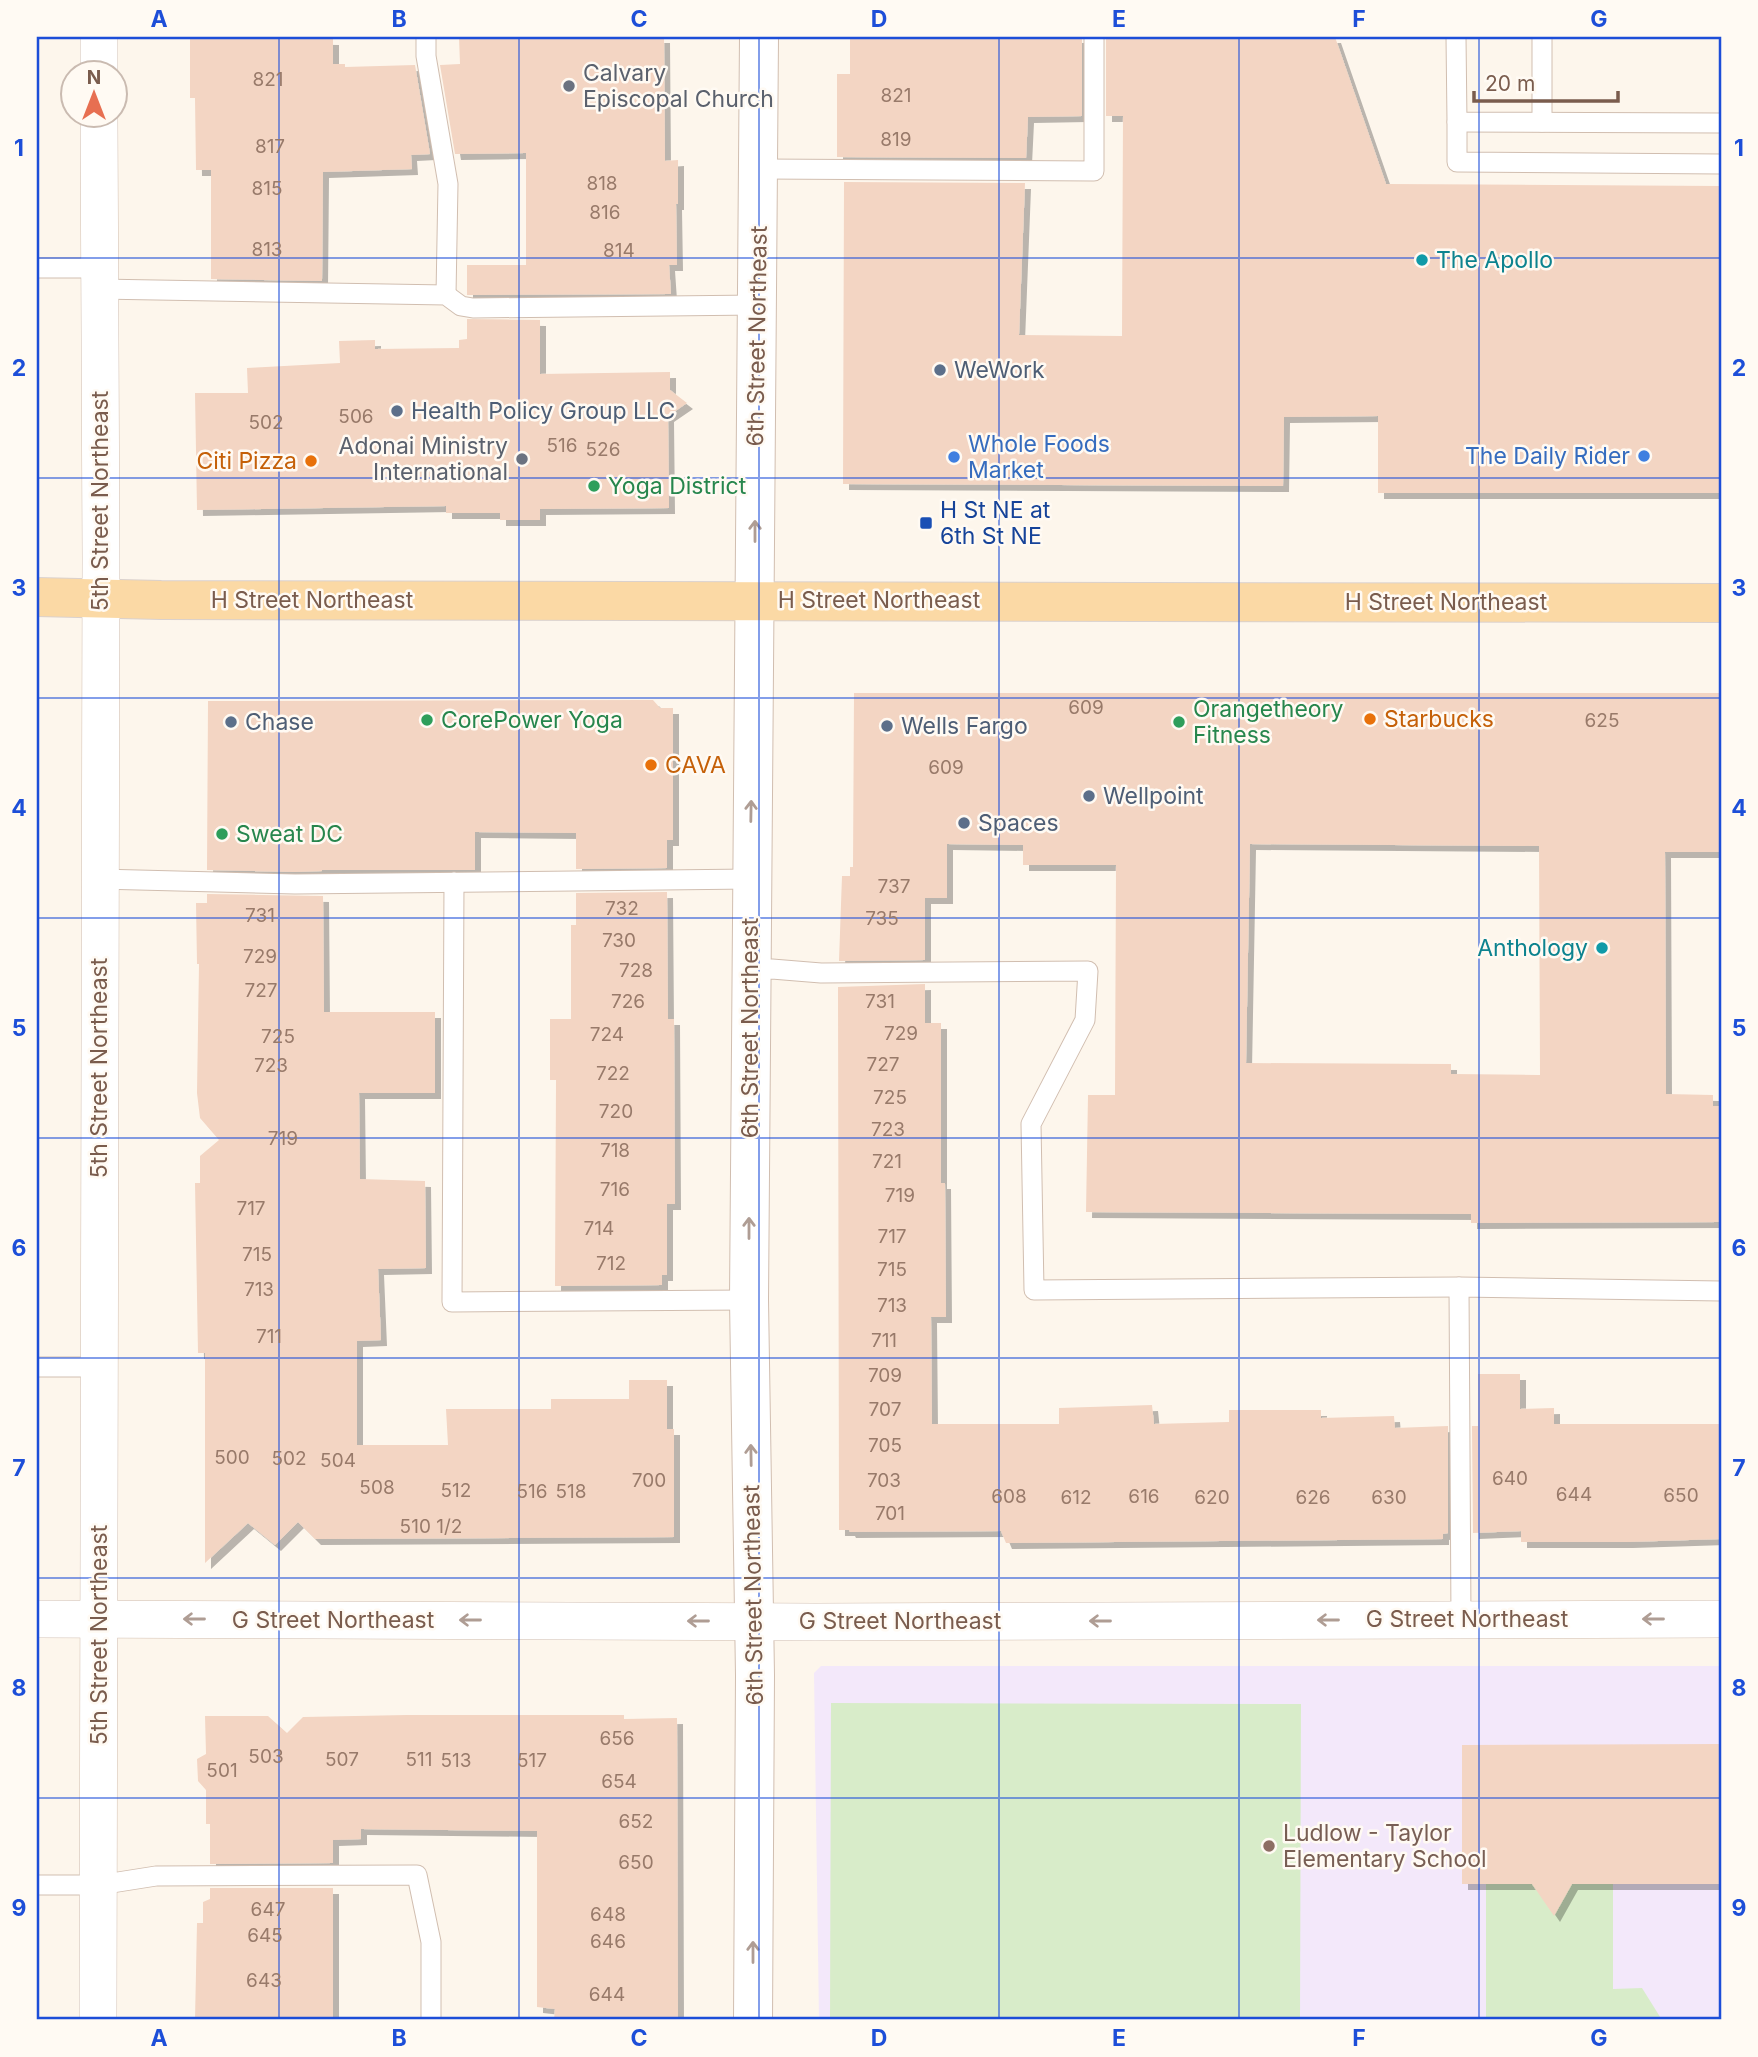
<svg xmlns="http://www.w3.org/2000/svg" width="1758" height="2057" font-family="Inter,sans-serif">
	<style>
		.education { fill: #f3e8fa }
		.green { fill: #d8ecc9 }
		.building { fill: #f3d5c3; fill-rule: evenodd; filter: url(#shadow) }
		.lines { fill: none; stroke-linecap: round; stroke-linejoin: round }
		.service-casing { stroke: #d1beb0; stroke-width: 21 }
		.minor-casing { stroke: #d1beb0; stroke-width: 38 }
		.tertiary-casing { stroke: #d1beb0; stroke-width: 40 }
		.primary-casing { stroke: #dad1cd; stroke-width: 40 }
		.service { stroke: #fff; stroke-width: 19 }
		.minor { stroke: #fff; stroke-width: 37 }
		.tertiary { stroke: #fff; stroke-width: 38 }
		.primary { stroke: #fbd9a5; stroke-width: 38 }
		.oneway { stroke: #af9d94 }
		.grid { fill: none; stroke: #1d4ed8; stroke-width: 2; stroke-opacity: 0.55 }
		.worship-dot { fill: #6b7280; stroke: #fffaf3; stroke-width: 2.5 }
		.culture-dot { fill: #0f9aa8; stroke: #fffaf3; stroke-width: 2.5 }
		.service-dot { fill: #5c6f8a; stroke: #fffaf3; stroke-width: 2.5 }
		.shop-dot { fill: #3f7fe0; stroke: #fffaf3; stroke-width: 2.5 }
		.food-dot { fill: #e8710a; stroke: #fffaf3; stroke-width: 2.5 }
		.leisure-dot { fill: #2e9e5b; stroke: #fffaf3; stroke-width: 2.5 }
		.transit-dot { fill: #1a4fb4; stroke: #fffaf3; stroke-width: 2.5 }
		.education-dot { fill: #8d6e63; stroke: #fffaf3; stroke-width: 2.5 }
		.labels { text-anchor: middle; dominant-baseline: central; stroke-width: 5; stroke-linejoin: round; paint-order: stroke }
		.number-label { font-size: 19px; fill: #987a6a }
		.worship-label { font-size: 23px; fill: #5b616d; stroke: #fffaf3; text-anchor: start }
		.culture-label { font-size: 23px; fill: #0d838f; stroke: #fffaf3; text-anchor: start }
		.street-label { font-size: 23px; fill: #7a5c4d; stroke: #fffaf3 }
		.service-label { font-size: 23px; fill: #4e5e75; stroke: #fffaf3; text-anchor: start }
		.shop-label { font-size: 23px; fill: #366cbe; stroke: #fffaf3; text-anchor: start }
		.food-label { font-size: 23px; fill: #c56008; stroke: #fffaf3; text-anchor: start }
		.leisure-label { font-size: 23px; fill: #27864d; stroke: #fffaf3; text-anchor: start }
		.transit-label { font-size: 23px; fill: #164399; stroke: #fffaf3; text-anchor: start }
		.education-label { font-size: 23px; fill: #785e54; stroke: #fffaf3; text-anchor: start }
		.neatline { fill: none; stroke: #1d4ed8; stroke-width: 2.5 }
		.grid-label { font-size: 23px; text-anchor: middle; font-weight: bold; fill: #1d4ed8 }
	</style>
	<defs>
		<filter id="shadow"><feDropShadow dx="6" dy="6" stdDeviation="0" flood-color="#0004"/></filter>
	</defs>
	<rect width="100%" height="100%" fill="#fdf6ec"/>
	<path class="education" d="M821,1666h900v354h-902l-5,-347z"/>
	<g class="green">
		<path d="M831,1703l470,1 -1,316h-470z"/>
		<path d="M1528,1881l31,20 6,-5 4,-12h44v105l29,-1 20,32h-176v-136z"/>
	</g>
	<g class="building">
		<path d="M190,37l143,2v25h12v3l70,-2 15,89 -19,1 1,14 -89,3 -1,109 -111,-2v-109h-15l-1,-72h-5z"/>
		<path d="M459,37h205l1,124 13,-1v44h-2l1,61h-8l2,29 -204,1v-30h59v-112l-71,1 -15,-89 20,-1z"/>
		<path d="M850,37h232v79l-54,1 -2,41 -189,-1v-83h13z"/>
		<path d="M1106,37h229l51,147 335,2v307h-343v-77l-94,1 -1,69 -440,-2 1,-302 181,1 -6,152 103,1 1,-220h-17z"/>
		<path d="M467,319l73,1v54l130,-2v18l17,13 -19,13 1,92 -129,1v11h-40v-7h-54v-7l-249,4 -2,-117h53l-1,-25 93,-5 -1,-22 36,-1v9l84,-1v-8l8,-1z"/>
		<path d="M854,693h867v159h-56l1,242 47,1v11h8v116l-250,1v-9l-385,-2 2,-117h27l1,-230h-93v-20l-76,-1v54h-22v62l-86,1 3,-85h8v-9h3zM1250,844l289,2 1,229 -89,-1v-10l-205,-1z"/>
		<path d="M653,700l7,8h13v132h-6v28l-91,1v-36l-101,-1v38h-153v1l-27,1 -88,-2 1,-169z"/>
		<path d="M667,892l1,127h6l1,185h-8v71h-5v10l-107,1 1,-206h-6v-61h21v-94h5v-32z"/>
		<path d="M207,894l116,2 1,116h111v81h-76l1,86 65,2 1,87 -48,1 3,71 -24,1v104h91l-2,-36h105v-10h78v-19h38v49h7v108l-359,2 -17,-17 -23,23 -27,-22 -43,40v-210h-7l-3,-170h5v-27l19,-16 -19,-22 -3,-25 2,-129h-2l-1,-61h11z"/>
		<path d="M925,984v39h16v160h4l1,134h-15l1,107h127v-16l93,-3 2,19 75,-2v-12h92v8l73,-2 1,12 53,-2v107l-5,1v5l-437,4 -5,-12 -151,1 -1,-2h-10l-1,-543z"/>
		<path d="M1478,1374h42v35l34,-1v16h167l-1,115 -93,3h-106v-11l-48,2 -1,-107h6z"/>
		<path d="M407,1715h217v4l53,-1 1,302h-124l1,-11 -18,-2v-176l-176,-2v10l-28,1v23l-123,1v-40h-4v-34l-8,-9 -1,-22 9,-5 -1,-38h63l19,17 16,-16z"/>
		<path d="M1721,1744v140h-149l-18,32 -22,-32h-70v-139z"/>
		<path d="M210,1888h123v132h-138l2,-97h6v-21l7,-3z"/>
	</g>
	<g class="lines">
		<g class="service-casing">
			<g id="service">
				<path d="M426,37v19l22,128 -2,111"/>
				<path d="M1456,37l1,85 264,1"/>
				<path d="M1457,122v40l264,2"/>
				<path d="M1542,122v-85"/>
				<path d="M759,169l335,2v-134"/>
				<path d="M37,268h62"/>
				<path d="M99,289l347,6 15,11 12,2 284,-3"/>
				<path d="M99,879l196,5 456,-5"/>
				<path d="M454,882l-2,420 297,-2"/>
				<path d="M750,970l22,-1 49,4 267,-2 -3,49 -54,104 3,166 425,-3"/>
				<path d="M37,1367h62"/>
				<path d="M1461,1619l-2,-332 262,4"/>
				<path d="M37,1885h62l57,-9 261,-1 14,67v78"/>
			</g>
		</g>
		<g class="minor-casing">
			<g id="minor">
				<path d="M99,37v37"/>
				<path d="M37,1619l778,3 906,-3"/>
				<path d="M98,2020l3,-1462 -2,-442"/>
			</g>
		</g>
		<g class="tertiary-casing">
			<path id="tertiary" d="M753,2020l2,-345 -6,-375 10,-1263"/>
		</g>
		<g class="primary-casing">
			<path id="primary" d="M37,597l124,3 1560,3"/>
		</g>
		<use href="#service" class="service"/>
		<use href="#minor" class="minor"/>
		<use href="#tertiary" class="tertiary"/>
		<use href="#primary" class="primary"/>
	</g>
	<defs><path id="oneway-shaft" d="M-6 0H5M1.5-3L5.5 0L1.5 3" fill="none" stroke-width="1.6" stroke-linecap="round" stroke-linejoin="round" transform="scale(1.75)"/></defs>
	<g class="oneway">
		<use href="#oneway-shaft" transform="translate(755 531) rotate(-90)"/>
		<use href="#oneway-shaft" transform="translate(751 811) rotate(-89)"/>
		<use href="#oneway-shaft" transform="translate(749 1228) rotate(-90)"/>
		<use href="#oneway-shaft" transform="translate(751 1455) rotate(-91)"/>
		<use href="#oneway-shaft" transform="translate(194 1619) rotate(-180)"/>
		<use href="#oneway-shaft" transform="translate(1653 1619) rotate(-180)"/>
		<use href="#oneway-shaft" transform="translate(470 1620) rotate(-180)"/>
		<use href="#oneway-shaft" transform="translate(1328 1620) rotate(180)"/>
		<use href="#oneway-shaft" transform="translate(698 1621) rotate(-180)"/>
		<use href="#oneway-shaft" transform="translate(1100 1621) rotate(180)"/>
		<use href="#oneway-shaft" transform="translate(753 1952) rotate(-90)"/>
	</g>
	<path class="grid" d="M279,37v1983M519,37v1983M759,37v1983M999,37v1983M1239,37v1983M1479,37v1983M37,258h1684M37,478h1684M37,698h1684M37,918h1684M37,1138h1684M37,1358h1684M37,1578h1684M37,1798h1684"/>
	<g class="worship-dot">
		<circle cx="569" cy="86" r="7"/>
		<circle cx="522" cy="459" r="7"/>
	</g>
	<g class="culture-dot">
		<circle cx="1422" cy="260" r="7"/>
		<circle cx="1602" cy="948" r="7"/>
	</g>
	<g class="service-dot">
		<circle cx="940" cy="370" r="7"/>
		<circle cx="397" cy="411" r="7"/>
		<circle cx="231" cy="722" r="7"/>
		<circle cx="887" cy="726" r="7"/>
		<circle cx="1089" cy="796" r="7"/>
		<circle cx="964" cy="823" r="7"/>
	</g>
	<g class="shop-dot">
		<circle cx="1644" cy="456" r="7"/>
		<circle cx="954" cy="457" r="7"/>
	</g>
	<g class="food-dot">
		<circle cx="311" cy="461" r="7"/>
		<circle cx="1370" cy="719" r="7"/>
		<circle cx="651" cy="765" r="7"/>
	</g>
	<g class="leisure-dot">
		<circle cx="594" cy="486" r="7"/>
		<circle cx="427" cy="720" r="7"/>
		<circle cx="1179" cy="722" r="7"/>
		<circle cx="222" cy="834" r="7"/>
	</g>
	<rect class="transit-dot" x="919" y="516" width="14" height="14" rx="3.5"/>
	<circle class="education-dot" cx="1269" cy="1846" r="7"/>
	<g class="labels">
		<g class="number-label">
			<text x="268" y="79">821</text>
			<text x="896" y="95">821</text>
			<text x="896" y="139">819</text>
			<text x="270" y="146">817</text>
			<text x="602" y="183">818</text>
			<text x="267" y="188">815</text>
			<text x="605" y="212">816</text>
			<text x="267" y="249">813</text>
			<text x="619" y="250">814</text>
			<text x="356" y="416">506</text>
			<text x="266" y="422">502</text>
			<text x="562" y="445">516</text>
			<text x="603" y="449">526</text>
			<text x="1086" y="707">609</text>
			<text x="1602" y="720">625</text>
			<text x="946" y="767">609</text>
			<text x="894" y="886">737</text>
			<text x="622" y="908">732</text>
			<text x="260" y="915">731</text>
			<text x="882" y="918">735</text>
			<text x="619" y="940">730</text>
			<text x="260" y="956">729</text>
			<text x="636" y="970">728</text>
			<text x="261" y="990">727</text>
			<text x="628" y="1001">726</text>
			<text x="880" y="1001">731</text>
			<text x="901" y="1033">729</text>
			<text x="607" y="1034">724</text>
			<text x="278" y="1036">725</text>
			<text x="883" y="1064">727</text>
			<text x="271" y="1065">723</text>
			<text x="613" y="1073">722</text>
			<text x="890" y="1097">725</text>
			<text x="616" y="1111">720</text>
			<text x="888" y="1129">723</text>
			<text x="283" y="1138">719</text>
			<text x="615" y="1150">718</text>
			<text x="887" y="1161">721</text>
			<text x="615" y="1189">716</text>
			<text x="900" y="1195">719</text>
			<text x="251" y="1208">717</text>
			<text x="599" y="1228">714</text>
			<text x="892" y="1236">717</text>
			<text x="257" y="1254">715</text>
			<text x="611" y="1263">712</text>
			<text x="892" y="1269">715</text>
			<text x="259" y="1289">713</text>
			<text x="892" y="1305">713</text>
			<text x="269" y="1336">711</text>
			<text x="884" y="1340">711</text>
			<text x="885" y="1375">709</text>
			<text x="885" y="1409">707</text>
			<text x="885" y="1445">705</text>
			<text x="232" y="1457">500</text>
			<text x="289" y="1458">502</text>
			<text x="338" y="1460">504</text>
			<text x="1510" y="1478">640</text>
			<text x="649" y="1480">700</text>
			<text x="884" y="1480">703</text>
			<text x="377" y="1487">508</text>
			<text x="456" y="1490">512</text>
			<text x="532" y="1491">516</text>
			<text x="571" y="1491">518</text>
			<text x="1574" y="1494">644</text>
			<text x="1681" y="1495">650</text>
			<text x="1009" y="1496">608</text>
			<text x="1144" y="1496">616</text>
			<text x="1076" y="1497">612</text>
			<text x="1212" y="1497">620</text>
			<text x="1313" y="1497">626</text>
			<text x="1389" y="1497">630</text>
			<text x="890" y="1513">701</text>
			<text x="431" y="1526">510 1/2</text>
			<text x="617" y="1738">656</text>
			<text x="266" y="1756">503</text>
			<text x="342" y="1759">507</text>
			<text x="419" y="1759">511</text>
			<text x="456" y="1760">513</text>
			<text x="532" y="1760">517</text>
			<text x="222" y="1770">501</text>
			<text x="619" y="1781">654</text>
			<text x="636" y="1821">652</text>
			<text x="636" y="1862">650</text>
			<text x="268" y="1909">647</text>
			<text x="608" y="1914">648</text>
			<text x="265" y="1935">645</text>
			<text x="608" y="1941">646</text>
			<text x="264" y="1980">643</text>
			<text x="607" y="1994">644</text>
		</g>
		<g class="worship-label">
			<text x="583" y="73">Calvary<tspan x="583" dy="26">Episcopal Church</tspan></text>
			<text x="508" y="446" text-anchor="end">Adonai Ministry<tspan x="508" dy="26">International</tspan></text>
		</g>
		<g class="culture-label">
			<text x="1436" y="260">The Apollo</text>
			<text x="1588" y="948" text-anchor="end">Anthology</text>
		</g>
		<g class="street-label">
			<text transform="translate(757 336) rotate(-89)">6th Street Northeast</text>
			<text transform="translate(100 501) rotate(-90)">5th Street Northeast</text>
			<text x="312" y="600">H Street Northeast</text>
			<text x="879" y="600">H Street Northeast</text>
			<text x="1446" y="602">H Street Northeast</text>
			<text transform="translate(750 1028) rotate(-90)">6th Street Northeast</text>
			<text transform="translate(99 1068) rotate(-90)">5th Street Northeast</text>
			<text transform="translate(753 1595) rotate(-91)">6th Street Northeast</text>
			<text x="1467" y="1619">G Street Northeast</text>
			<text x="333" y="1620">G Street Northeast</text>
			<text x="900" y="1621">G Street Northeast</text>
			<text transform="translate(99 1635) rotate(-90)">5th Street Northeast</text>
		</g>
		<g class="service-label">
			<text x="954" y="370">WeWork</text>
			<text x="411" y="411">Health Policy Group LLC</text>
			<text x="245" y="722">Chase</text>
			<text x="901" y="726">Wells Fargo</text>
			<text x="1103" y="796">Wellpoint</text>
			<text x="978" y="823">Spaces</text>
		</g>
		<g class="shop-label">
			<text x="968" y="444">Whole Foods<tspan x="968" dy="26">Market</tspan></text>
			<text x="1630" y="456" text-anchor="end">The Daily Rider</text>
		</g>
		<g class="food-label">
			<text x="297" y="461" text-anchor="end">Citi Pizza</text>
			<text x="1384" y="719">Starbucks</text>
			<text x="665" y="765">CAVA</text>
		</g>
		<g class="leisure-label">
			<text x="608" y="486">Yoga District</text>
			<text x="1193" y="709">Orangetheory<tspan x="1193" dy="26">Fitness</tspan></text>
			<text x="441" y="720">CorePower Yoga</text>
			<text x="236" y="834">Sweat DC</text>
		</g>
		<g class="transit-label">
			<text x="940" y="510">H St NE at<tspan x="940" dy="26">6th St NE</tspan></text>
		</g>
		<g class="education-label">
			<text x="1283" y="1833">Ludlow - Taylor<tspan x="1283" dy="26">Elementary School</tspan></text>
		</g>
	</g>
	<rect width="1758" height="2057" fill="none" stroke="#fffaf3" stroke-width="77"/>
	<g transform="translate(94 94)"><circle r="33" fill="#fffaf3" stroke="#cabbb1" stroke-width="2"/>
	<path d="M0-5L12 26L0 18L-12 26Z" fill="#e76f51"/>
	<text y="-10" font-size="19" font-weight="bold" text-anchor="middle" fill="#7a5c4d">N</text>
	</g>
	<path d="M1474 91v10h144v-10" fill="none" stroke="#7a5c4d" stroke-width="3.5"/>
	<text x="1485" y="91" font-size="21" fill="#7a5c4d" stroke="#fffaf3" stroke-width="5" paint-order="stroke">20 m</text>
	<rect x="38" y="38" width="1682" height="1980" class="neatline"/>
	<g class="grid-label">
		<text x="159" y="27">A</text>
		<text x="399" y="27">B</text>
		<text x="639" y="27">C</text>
		<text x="879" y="27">D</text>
		<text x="1119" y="27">E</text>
		<text x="1359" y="27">F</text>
		<text x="1599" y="27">G</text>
		<text x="19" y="156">1</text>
		<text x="1739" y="156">1</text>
		<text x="19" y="376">2</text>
		<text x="1739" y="376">2</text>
		<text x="19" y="596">3</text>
		<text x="1739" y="596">3</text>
		<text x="19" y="816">4</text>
		<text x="1739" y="816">4</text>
		<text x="19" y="1036">5</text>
		<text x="1739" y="1036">5</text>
		<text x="19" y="1256">6</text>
		<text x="1739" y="1256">6</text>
		<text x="19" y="1476">7</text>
		<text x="1739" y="1476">7</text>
		<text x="19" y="1696">8</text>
		<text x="1739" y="1696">8</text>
		<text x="19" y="1916">9</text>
		<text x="1739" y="1916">9</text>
		<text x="159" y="2046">A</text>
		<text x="399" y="2046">B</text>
		<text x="639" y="2046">C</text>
		<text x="879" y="2046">D</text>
		<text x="1119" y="2046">E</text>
		<text x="1359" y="2046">F</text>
		<text x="1599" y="2046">G</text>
	</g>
</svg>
